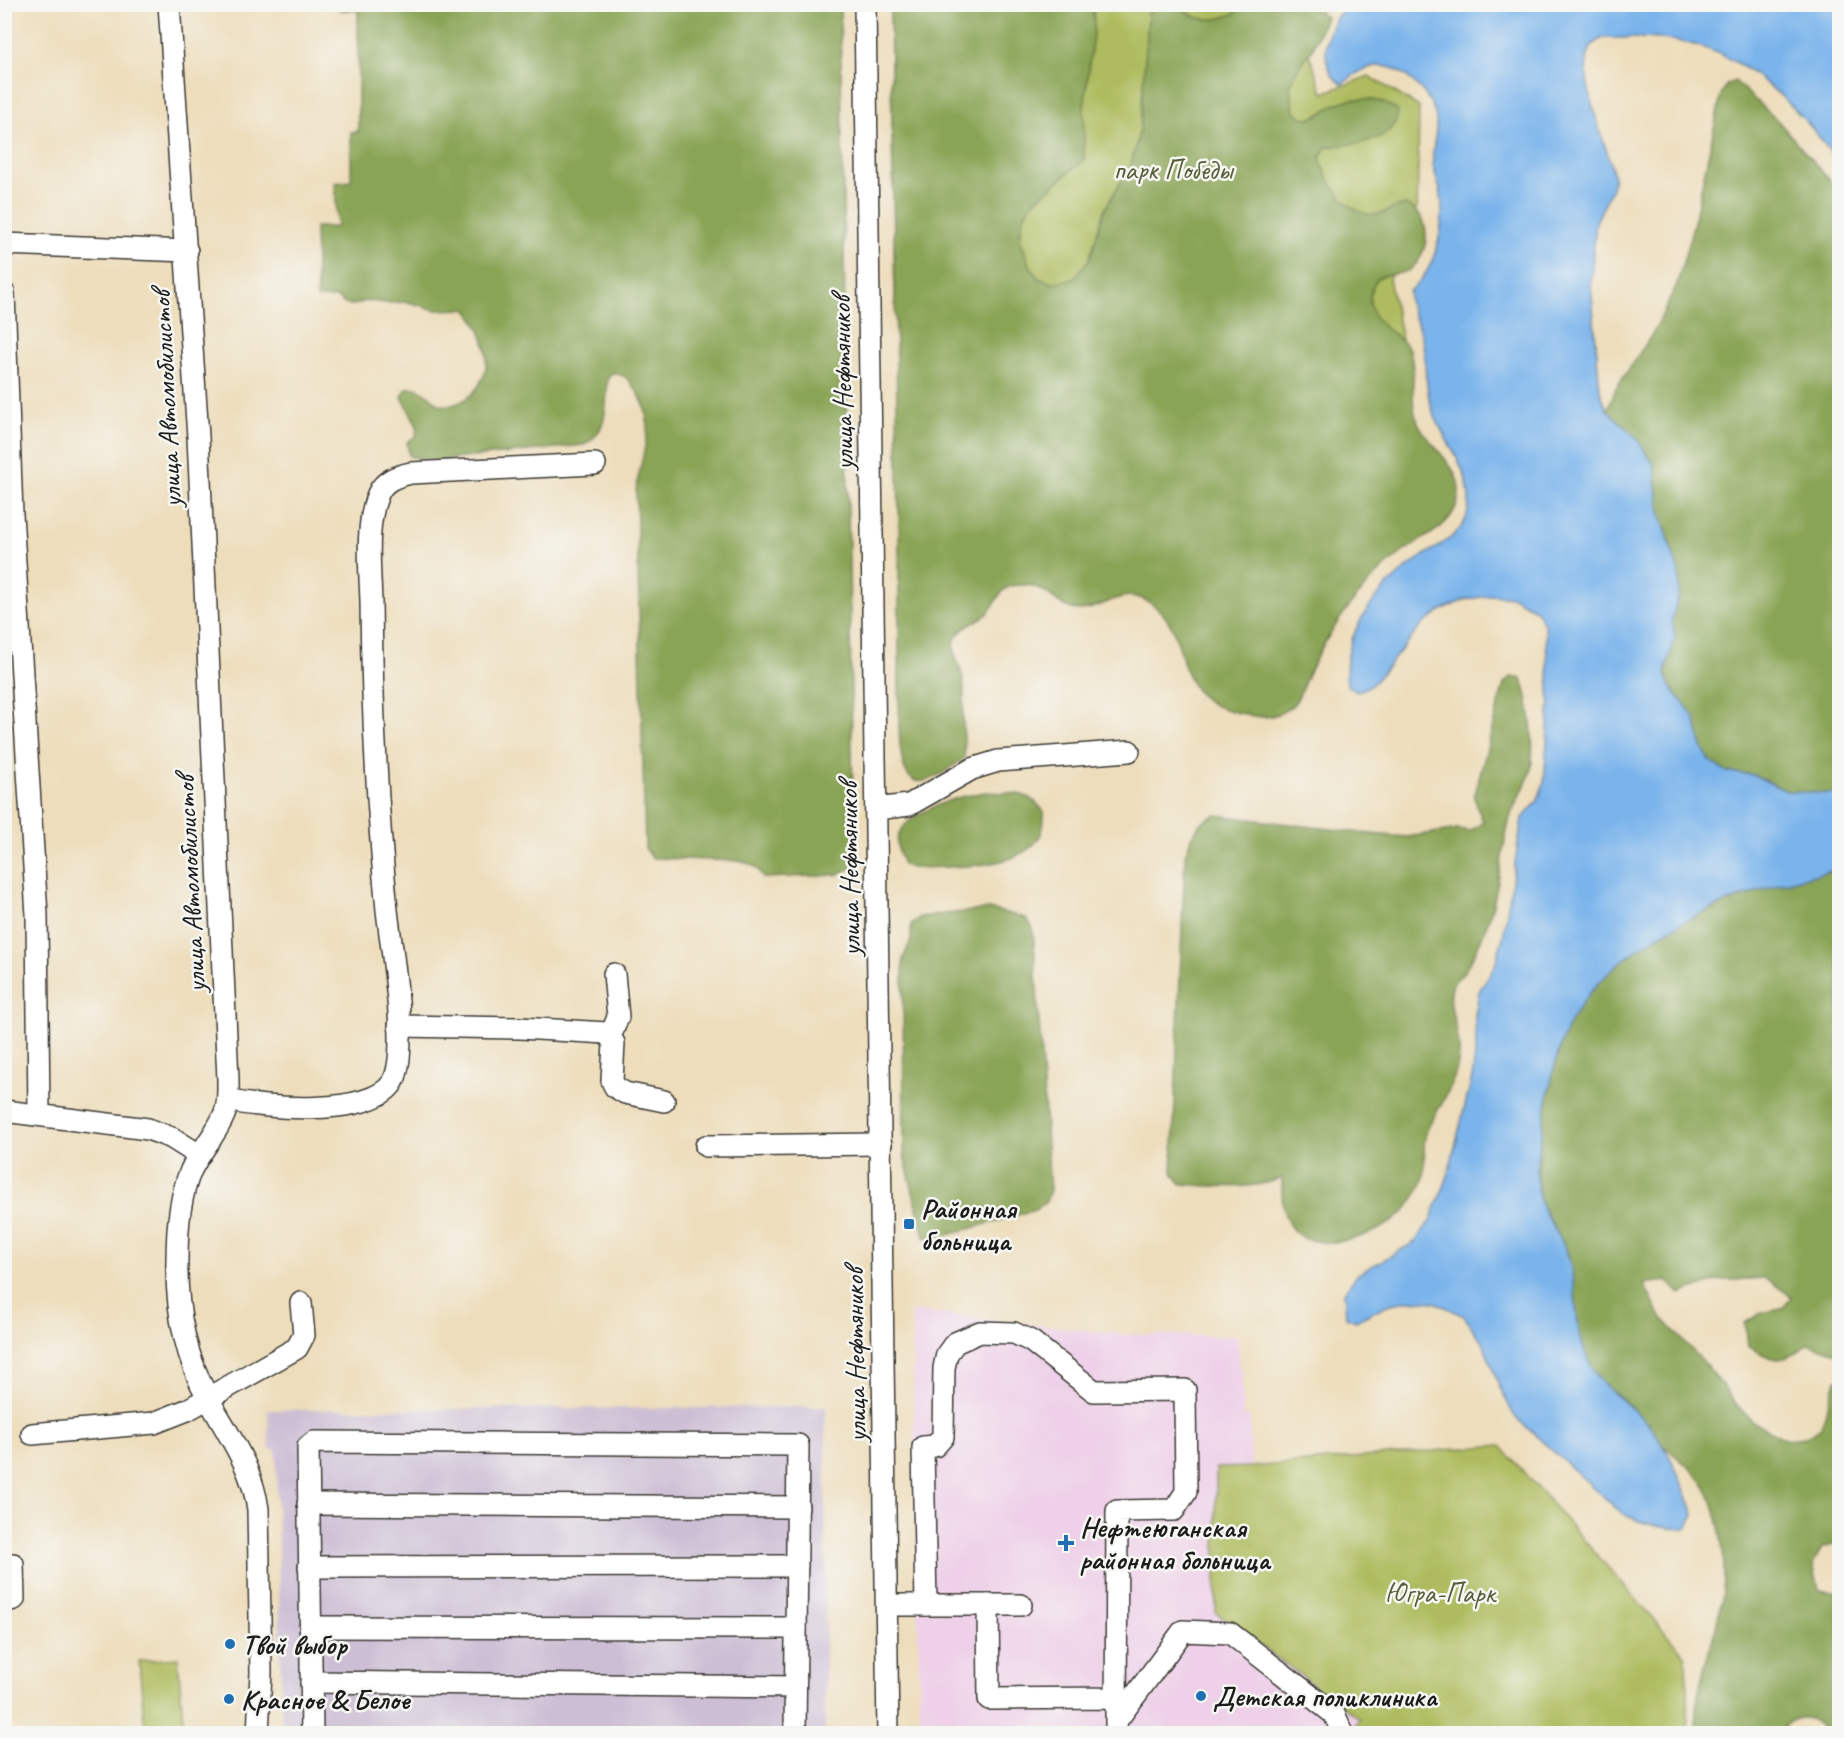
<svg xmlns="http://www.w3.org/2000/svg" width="1844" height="1738" font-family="Caveat,sans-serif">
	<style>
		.built { fill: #eed0e8 }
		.industrial { fill: #ccbed4 }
		.green { fill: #aebc5f; stroke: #656c3e; stroke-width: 1.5 }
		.forest { fill: #8aa456; stroke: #536039; stroke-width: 1.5 }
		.water { fill: #7ab4eb; stroke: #4b6884; stroke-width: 1.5 }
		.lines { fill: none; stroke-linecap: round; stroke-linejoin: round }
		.minor-casing { stroke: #3b3934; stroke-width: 24 }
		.minor { stroke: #fff; stroke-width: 21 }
		.poi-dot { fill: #1f6fb2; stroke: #f6f6f2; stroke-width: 2 }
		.labels { text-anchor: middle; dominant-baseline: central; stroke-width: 5; stroke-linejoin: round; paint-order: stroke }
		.park-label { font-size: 28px; fill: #565c37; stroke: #f6f6f2 }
		.street-label { font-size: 28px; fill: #1c1c1c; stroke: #f6f6f2 }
		.poi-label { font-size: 28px; font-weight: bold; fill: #1c1c1c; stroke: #f6f6f2; text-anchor: start }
	</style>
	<rect width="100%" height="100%" fill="#f6f6f2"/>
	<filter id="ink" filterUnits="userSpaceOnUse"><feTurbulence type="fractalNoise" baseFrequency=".0167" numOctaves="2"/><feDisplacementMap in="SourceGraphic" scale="12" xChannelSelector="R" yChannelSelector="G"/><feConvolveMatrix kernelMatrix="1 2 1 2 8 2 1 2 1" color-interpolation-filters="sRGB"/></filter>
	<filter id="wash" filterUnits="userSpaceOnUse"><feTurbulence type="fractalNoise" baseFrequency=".008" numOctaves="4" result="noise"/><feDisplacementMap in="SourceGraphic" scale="24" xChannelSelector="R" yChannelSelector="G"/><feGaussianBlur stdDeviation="1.35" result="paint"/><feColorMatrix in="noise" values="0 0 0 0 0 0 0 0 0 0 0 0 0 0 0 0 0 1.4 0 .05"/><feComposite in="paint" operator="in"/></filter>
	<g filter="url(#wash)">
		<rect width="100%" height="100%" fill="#edddbb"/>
		<path class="built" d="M912,1311l208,23 118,2 1,31h3l1,49h7l1,51 -35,1v145l144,106 -10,14h-430z"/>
		<path class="industrial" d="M826,1407l-1,326h-543l-6,-283 -7,-1 -1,-39z"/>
		<g class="green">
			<path d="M890,5h434l-18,40 17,48 46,-17 50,31 -2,120 -28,52 18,84 -512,-60z"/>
			<path d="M1500,1445l186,211 2,77h-338l10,-14 -144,-106v-145l35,-1z"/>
			<path d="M178,1658l6,75h-39l-6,-72z"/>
		</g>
		<g class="forest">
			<path d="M340,5h500l14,862 -18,8 -73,3 -6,-10 -14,-7 -91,-3 -7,-10 -9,-358c5,-37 24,-69 -2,-103 -6,-9 -11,-13 -22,-14l-4,5c-3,26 2,53 -24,67l-149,16 -26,-5 -2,-14 9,-6 1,-10 -15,-29 5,-9c16,-2 21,8 33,17 13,2 23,-2 33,-12 23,-25 14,-60 -7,-84l-30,1 -28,-8 -21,1 -21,-2 -12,4 -9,-1 -8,-6h-20l-2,-71h22l-2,-44 16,-2v-49h7v-122h-18z"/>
			<path d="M890,5h203l1,20 -10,84v51l-53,44 -8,14 -3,21 9,25 9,14 15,5 21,-4 16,-21 14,-48 27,-45 9,-36 9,-124h31c14,18 36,17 55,8l4,-8h67l20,12 -13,31 -15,20 -8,19 4,24c5,4 10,8 17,7 8,-1 16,-10 25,-14 20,-9 46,-6 62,7 -2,33 -47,33 -72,36l-6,11c5,22 30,61 58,56 9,-2 17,-7 27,-9 28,8 26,47 6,64 -10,8 -25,2 -34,10 -3,4 -6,11 -7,16 -2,30 24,35 37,51 11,14 2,52 9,71 9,29 50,49 42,83 -7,30 -38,37 -59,55 -15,12 -31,28 -43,43 -17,20 -33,46 -45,70 -6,10 -9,24 -15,33 -5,8 -17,13 -25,15 -12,3 -25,-2 -36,-4 -69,-14 -39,-76 -82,-107 -29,-22 -46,4 -73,5 -22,1 -32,-27 -59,-25 -5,0 -13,1 -17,5 -7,6 -10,17 -17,24 -10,9 -27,13 -32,26 -4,11 5,24 7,35 4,16 1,31 1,47 0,13 3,24 1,36 -50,39 -63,30 -65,-31v-204z"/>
			<path d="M1735,81l43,40 61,70v603l-52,-3 -33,-16 -27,-3 -18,-12 -7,-13 -8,-31 -25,-31 -4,-12 10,-35 -3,-18 7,-27v-20l-19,-61 -6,-47 -18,-28 -29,-27 9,-22 39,-58 22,-46 17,-62 27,-127 6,-11z"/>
			<path d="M1511,677l11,2c8,22 14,70 8,94 -4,15 -16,29 -20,45 -10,35 -10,72 -23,106 -6,17 -14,35 -24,49 -4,5 -10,8 -11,14 -6,22 9,44 7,67 -2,29 -18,49 -31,74 -8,16 0,37 -5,53 -3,8 -9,17 -14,24 -17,28 -91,53 -116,25 -12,-15 -11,-34 -11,-52 -33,13 -66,8 -101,6l-9,-12 13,-317c7,-19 11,-34 31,-40l154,19 37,3 51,-8 12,2 13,-9 -9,-24 30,-114z"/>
			<path d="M986,792c26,2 42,-3 58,20 0,6 0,13 -2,19 -14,41 -94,35 -129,37l-10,-3c-2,-7 -6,-16 -6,-23 2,-30 65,-47 89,-50z"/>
			<path d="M1839,869v481l-3,3 -27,-9c-28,20 -32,19 -61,2l-3,-23 16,-10 21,-4 10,-12 -27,-19 -49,3 -36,13 -13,-13 -23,3 16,32 48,51 29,38 15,16 33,18 21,-2 15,-10 15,-47 3,-1v164l-17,5 -9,16 6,26 20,3v140h-12c-4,-3 -8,-8 -12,-11 -11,-8 -30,-3 -34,11h-85c-3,-45 15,-80 24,-123 8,-36 3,-75 -8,-109 -9,-27 -30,-38 -50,-57 -6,-6 -9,-16 -16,-22 -16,-19 -42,-33 -54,-54 -20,-36 -14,-75 -24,-113 -6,-21 -27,-40 -30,-65 -3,-27 3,-54 8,-81 6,-33 13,-72 31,-100 53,-80 174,-120 262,-140z"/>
			<path d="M989,909l37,9 7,10 17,262 -4,12 -11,8 -101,29 -10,-2 -20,-82 -1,-196 8,-19v-16l9,-7z"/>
		</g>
		<path class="water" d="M1350,5h489v159c-36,-53 -92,-110 -157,-122 -26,-5 -53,-4 -79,-4 -4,2 -9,5 -11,8 -19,25 16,101 22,130l-2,12 -16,34 -3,30 -2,31 9,108 7,19 29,27 18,28 6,47 19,61v20l-7,27 3,18 -10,35 4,12 25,31 8,31 7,13 18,12 27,3 32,16 53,3v75c-91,21 -206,58 -261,140 -19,27 -26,67 -32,98 -4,28 -13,57 -8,86 4,23 23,41 29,60 13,39 4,76 25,115 11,21 38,36 54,54 23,24 36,62 48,92l-7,14c-23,2 -43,-4 -64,-14l-108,-97 -16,-31 -15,-41 -20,-29 -29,-14 -25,-2 -23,5 -31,16 -10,-4 -2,-25 14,-18 57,-32 15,-21 17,-42 26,-106 3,-29 -1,-28 4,-25 16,-25 8,-29 19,-118 15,-17 7,-19 6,-81 -5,-76 -9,-16 -23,-13 -21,-2 -28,5 -22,10 -19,14 -50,60 -16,8 -10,-7c-6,-53 30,-95 70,-125 18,-13 47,-24 51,-49 7,-40 -26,-69 -37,-105 -7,-24 -4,-49 -10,-72 -4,-16 -14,-27 -12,-43 27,-19 36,-64 32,-96 -1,-10 -7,-21 -8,-31 -2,-15 5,-32 3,-46 -4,-23 -33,-53 -58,-52 -14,1 -26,10 -36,18 -27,-17 -17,-65 8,-79z"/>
	</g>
	<g filter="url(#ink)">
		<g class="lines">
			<g class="minor-casing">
				<g id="minor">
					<path d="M169,4l29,433 30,642c0,12 1,25 -4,36 -8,20 -24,36 -33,55 -12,27 -14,61 -14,90 -1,47 8,96 31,138 20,37 44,68 50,111l3,163 -3,62"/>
					<path d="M865,4l23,1730"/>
					<path d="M4,244l183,7"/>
					<path d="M4,293l8,221 25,401 2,200"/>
					<path d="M876,809l33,-4 63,-36 26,-8 131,-10"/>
					<path d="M399,1026l121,2 87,5 6,-3 5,-13 -4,-43"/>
					<path d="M607,1033l7,10 -2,38 3,6 10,6 39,8"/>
					<path d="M228,1100c35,9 144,17 165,-18 17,-31 -2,-134 -6,-172 -10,-102 -15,-206 -16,-308 -1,-34 -6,-77 7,-108 6,-14 19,-18 33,-21l184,-9"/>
					<path d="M4,1111l144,18 24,9 27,17"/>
					<path d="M706,1146l175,-2"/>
					<path d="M32,1434l122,-11 33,-13 110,-62 7,-13 -3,-32"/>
					<path d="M308,1504l490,3"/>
					<path d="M309,1567l488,-1"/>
					<path d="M4,1602l10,-3 -1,-35"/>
					<path d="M887,1605h39"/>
					<path d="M988,1605h33"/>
					<path d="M310,1627l486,1"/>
					<path d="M311,1682l484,5"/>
					<path d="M1116,1698l-127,1 -1,-94h-62l-3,-158 12,-1 8,-9 1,-69 3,-14 8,-11 25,-11 34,1 17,8 63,50 91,-1 1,102 -12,18 -57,1 -1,223"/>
					<path d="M1117,1720l66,-89 47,2 104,81 8,17 -2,3"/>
					<path d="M312,1734l-4,-287 6,-5 484,3 -3,289"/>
				</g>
			</g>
			<use href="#minor" class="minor"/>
		</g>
	</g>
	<g class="poi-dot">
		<rect x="903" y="1218" width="12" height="12" rx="3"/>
		<path d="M1063 1534h6v6h6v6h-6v6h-6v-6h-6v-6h6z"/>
		<circle cx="230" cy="1644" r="6"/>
		<circle cx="1201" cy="1696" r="6"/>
		<circle cx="229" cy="1699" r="6"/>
	</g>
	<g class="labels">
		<g class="park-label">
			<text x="1173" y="169">парк Победы</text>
			<text x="1440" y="1592">Югра-Парк</text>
		</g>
		<g class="street-label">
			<text transform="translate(842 383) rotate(-91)">улица Нефтяников</text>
			<text transform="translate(166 399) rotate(-93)">улица Автомобилистов</text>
			<text transform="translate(849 869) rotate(-91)">улица Нефтяников</text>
			<text transform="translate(190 884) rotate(-93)">улица Автомобилистов</text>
			<text transform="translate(855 1355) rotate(-91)">улица Нефтяников</text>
		</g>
		<g class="poi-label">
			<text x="921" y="1208">Районная<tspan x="921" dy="32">больница</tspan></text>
			<text x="1080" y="1527">Нефтеюганская<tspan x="1080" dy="32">районная больница</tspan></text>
			<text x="242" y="1644">Твой выбор</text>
			<text x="1213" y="1696">Детская поликлиника</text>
			<text x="241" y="1699">Красное &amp; Белое</text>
		</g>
	</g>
	<rect width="1844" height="1738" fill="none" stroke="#f6f6f2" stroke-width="24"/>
</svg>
